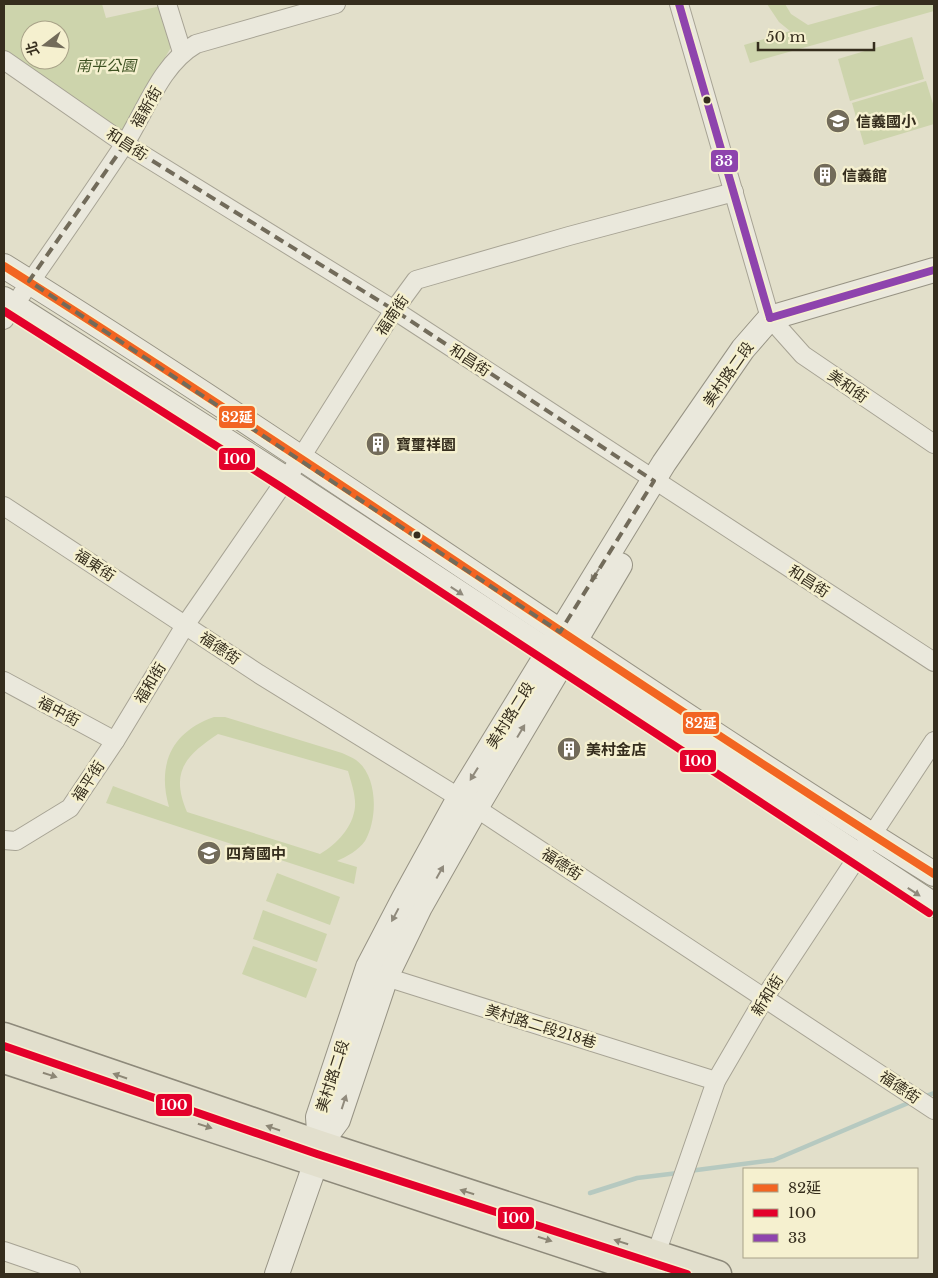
<svg xmlns="http://www.w3.org/2000/svg" width="938" height="1278" font-family="'Libre Baskerville','Noto Sans TC',serif">
	<style>
		.green { fill: #cdd4ac; fill-rule: evenodd }
		.lines { fill: none; stroke-linecap: round; stroke-linejoin: round }
		.stream { stroke: #b6c9c0; stroke-width: 4.5 }
		.street-casing { stroke: #a7a394; stroke-width: 20 }
		.secondary-casing { stroke: #979384; stroke-width: 26 }
		.primary-casing { stroke: #8d897a; stroke-width: 29 }
		.street { stroke: #eae8dc; stroke-width: 18 }
		.secondary { stroke: #eae8dc; stroke-width: 24 }
		.primary { stroke: #e2dfcd; stroke-width: 26 }
		.bus-1-casing { stroke: #f5f0cf; stroke-width: 11 }
		.bus-2-casing { stroke: #f5f0cf; stroke-width: 11 }
		.bus-3-casing { stroke: #f5f0cf; stroke-width: 11 }
		.bus-1 { stroke: #f26522; stroke-width: 8 }
		.bus-2 { stroke: #e4002b; stroke-width: 8 }
		.bus-3 { stroke: #8e44ad; stroke-width: 8 }
		.oneway { fill: #908a7c }
		.oneway2 { fill: #8c8675 }
		.marked { fill: none; stroke: #726b5a; stroke-width: 4; stroke-dasharray: 10 6; stroke-linejoin: round }
		.bus-dot { fill: #352d1d; stroke: #f5f0cf; stroke-width: 2 }
		.labels { text-anchor: middle; dominant-baseline: central; stroke-width: 5; stroke-linejoin: round; paint-order: stroke }
		.park-label { font-size: 15px; font-style: italic; fill: #3e5223; stroke: #f5f0cf }
		.street-label { font-size: 15px; fill: #352d1d; stroke: #f5f0cf }
		.poi-label { font-size: 15px; font-weight: bold; fill: #352d1d; stroke: #f5f0cf; text-anchor: start }
		.line-badge { stroke: #f5f0cf; stroke-width: 2 }
		.badge-label { font-size: 14px; text-anchor: middle; font-weight: bold; fill: #fff }
	</style>
	<rect width="100%" height="100%" fill="#e2dfca"/>
	<g class="green">
		<path d="M4,4h98l4,14 55,-12 12,38 -52,88 -117,-81zM30,30h30v30h-30z"/>
		<path d="M767,4h18l6,10 17,11 76,-21h50v7l-184,52 -6,-18 46,-14 -11,-9z"/>
		<path d="M912,37l12,42 -74,22 -12,-42z"/>
		<path d="M926,81l8,26v17l-70,21 -12,-42z"/>
		<path d="M214,717h11l117,36c4,2 10,4 14,7 22,16 22,59 9,81 -6,9 -19,16 -28,20l20,6 -3,17 -248,-81 7,-17 56,21c-12,-42 2,-75 45,-90zM218,734l130,37c3,11 8,25 7,36 -2,20 -18,37 -35,47l-133,-42c-17,-40 -2,-56 31,-78z"/>
		<path d="M277,873l63,24 -10,28 -64,-24z"/>
		<path d="M263,910l64,24 -10,28 -64,-23z"/>
		<path d="M253,946l64,23 -11,29 -64,-24z"/>
	</g>
	<g class="lines">
		<g class="stream">
			<path d="M923,1097l11,-4"/>
			<path d="M689,1171l85,-11 139,-59"/>
			<path d="M590,1193l47,-15 41,-5"/>
		</g>
		<g class="street-casing">
			<g id="street">
				<path d="M167,4l15,48"/>
				<path d="M679,4l91,314 33,37 131,89"/>
				<path d="M4,60l121,84 269,166 540,352"/>
				<path d="M4,320c40,-58 81,-116 120,-175 22,-34 36,-80 72,-101l140,-40"/>
				<path d="M4,506l255,168 217,134 458,302"/>
				<path d="M4,681l111,60"/>
				<path d="M4,840l12,1 54,-33 45,-67 71,-117 114,-165 94,-149 22,-30 153,-44 165,-44"/>
				<path d="M376,972l10,5 330,104"/>
				<path d="M4,1251l67,23"/>
				<path d="M655,1263l1,-9 60,-173 49,-84 169,-256"/>
			</g>
		</g>
		<g class="secondary-casing">
			<g id="secondary">
				<path d="M4,266c314,195 615,413 930,608"/>
				<path d="M4,299l282,180 648,426"/>
				<path d="M770,318l164,-48"/>
				<path d="M320,1144l18,-24 48,-143 34,-70 56,-99 144,-243"/>
				<path d="M277,1274l39,-112 4,-18 -2,-27 50,-150 36,-69 55,-100 205,-335 79,-114 27,-31"/>
			</g>
		</g>
		<g class="primary-casing">
			<g id="primary">
				<path d="M4,1036l316,108 398,130"/>
				<path d="M4,1060l648,214"/>
			</g>
		</g>
		<use href="#street" class="street"/>
		<use href="#secondary" class="secondary"/>
		<use href="#primary" class="primary"/>
		<g class="bus-1-casing">
			<path id="bus-1" d="M4,266c313,198 617,410 930,608"/>
		</g>
		<g class="bus-2-casing">
			<g id="bus-2">
				<path d="M4,311l277,176 648,426"/>
				<path d="M4,1046l313,108 370,120"/>
			</g>
		</g>
		<g class="bus-3-casing">
			<g id="bus-3">
				<path d="M679,4l91,314"/>
				<path d="M770,318l164,-48"/>
			</g>
		</g>
		<use href="#bus-1" class="bus-1"/>
		<use href="#bus-2" class="bus-2"/>
		<use href="#bus-3" class="bus-3"/>
	</g>
	<defs><path id="oneway-solid" d="M-6-.8H1V-3.2L6.5 0L1 3.2V.8H-6Z" transform="scale(1.25)"/></defs>
	<g class="oneway">
		<use href="#oneway-solid" transform="translate(595 575) rotate(123)"/>
		<use href="#oneway-solid" transform="translate(457 591) rotate(33)"/>
		<use href="#oneway-solid" transform="translate(521 731) rotate(-59)"/>
		<use href="#oneway-solid" transform="translate(474 774) rotate(122)"/>
		<use href="#oneway-solid" transform="translate(440 872) rotate(-61)"/>
		<use href="#oneway-solid" transform="translate(914 892) rotate(33)"/>
		<use href="#oneway-solid" transform="translate(395 915) rotate(118)"/>
		<use href="#oneway-solid" transform="translate(344 1102) rotate(-72)"/>
	</g>
	<g class="oneway2">
		<use href="#oneway-solid" transform="translate(50 1075) rotate(18)"/>
		<use href="#oneway-solid" transform="translate(120 1076) rotate(-161)"/>
		<use href="#oneway-solid" transform="translate(205 1126) rotate(18)"/>
		<use href="#oneway-solid" transform="translate(273 1128) rotate(-161)"/>
		<use href="#oneway-solid" transform="translate(467 1192) rotate(-162)"/>
		<use href="#oneway-solid" transform="translate(545 1239) rotate(18)"/>
		<use href="#oneway-solid" transform="translate(621 1242) rotate(-162)"/>
	</g>
	<path class="marked" d="M125,144l269,166 260,171 -94,151 -531,-351z"/>
	<defs>
		<g id="school-disc" transform="scale(1.25)"><circle r="9.5" fill="#726b5a" stroke="#f5f0cf"/><path d="M0-5L7-2L0 1L-7-2ZM-4 1L0 2.5L4 1V4Q0 6-4 4Z" fill="#fff"/></g>
		<g id="building-disc" transform="scale(1.25)"><circle r="9.5" fill="#726b5a" stroke="#f5f0cf"/><path d="M-4-6H4V6H1V3H-1V6H-4ZM-2.5-4.3h1.7v1.8h-1.7ZM.8-4.3h1.7v1.8H.8ZM-2.5-1h1.7V.8h-1.7ZM.8-1h1.7V.8H.8Z" fill="#fff"/></g>
	</defs>
	<g fill-rule="evenodd">
		<use href="#school-disc" x="838" y="121"/>
		<use href="#building-disc" x="825" y="175"/>
		<use href="#building-disc" x="378" y="444"/>
		<use href="#building-disc" x="569" y="749"/>
		<use href="#school-disc" x="209" y="853"/>
	</g>
	<g class="bus-dot">
		<circle cx="707" cy="100" r="4.5"/>
		<circle cx="417" cy="535" r="4.5"/>
	</g>
	<g class="labels">
		<g class="park-label">
			<text x="106" y="65">南平公園</text>
		</g>
		<g class="street-label">
			<text transform="translate(146 107) rotate(-60)">福新街</text>
			<text transform="translate(127 144) rotate(33)">和昌街</text>
			<text transform="translate(392 315) rotate(-56)">福南街</text>
			<text transform="translate(470 360) rotate(33)">和昌街</text>
			<text transform="translate(728 374) rotate(-55)">美村路二段</text>
			<text transform="translate(848 386) rotate(35)">美和街</text>
			<text transform="translate(95 565) rotate(33)">福東街</text>
			<text transform="translate(809 581) rotate(33)">和昌街</text>
			<text transform="translate(220 648) rotate(34)">福德街</text>
			<text transform="translate(150 683) rotate(-59)">福和街</text>
			<text transform="translate(59 711) rotate(28)">福中街</text>
			<text transform="translate(510 715) rotate(-58)">美村路二段</text>
			<text transform="translate(88 781) rotate(-57)">福平街</text>
			<text transform="translate(562 864) rotate(33)">福德街</text>
			<text transform="translate(767 995) rotate(-58)">新和街</text>
			<text transform="translate(541 1026) rotate(17)">美村路二段218巷</text>
			<text transform="translate(332 1076) rotate(-72)">美村路二段</text>
			<text transform="translate(900 1087) rotate(34)">福德街</text>
		</g>
		<g class="poi-label">
			<text x="856" y="121">信義國小</text>
			<text x="842" y="175">信義館</text>
			<text x="396" y="444">寶璽祥園</text>
			<text x="586" y="749">美村金店</text>
			<text x="226" y="853">四育國中</text>
		</g>
	</g>
	<g class="line-badge">
		<rect x="710" y="149" width="29" height="24" rx="5" fill="#8e44ad"/>
		<rect x="218" y="405" width="38" height="24" rx="5" fill="#f26522"/>
		<rect x="218" y="447" width="38" height="24" rx="5" fill="#e4002b"/>
		<rect x="682" y="711" width="38" height="24" rx="5" fill="#f26522"/>
		<rect x="679" y="749" width="38" height="24" rx="5" fill="#e4002b"/>
		<rect x="155" y="1093" width="38" height="24" rx="5" fill="#e4002b"/>
		<rect x="497" y="1206" width="38" height="24" rx="5" fill="#e4002b"/>
	</g>
	<g class="badge-label">
		<text x="724" y="166">33</text>
		<text x="237" y="422">82延</text>
		<text x="237" y="464">100</text>
		<text x="701" y="728">82延</text>
		<text x="698" y="766">100</text>
		<text x="174" y="1110">100</text>
		<text x="516" y="1223">100</text>
	</g>
	<rect width="938" height="1278" fill="none" stroke="#352d1d" stroke-width="10"/>
	<rect x="743" y="1168" width="175" height="90" fill="#f5f0cf" stroke="#a8a288"/>
	<rect x="753" y="1184" width="25" height="8" fill="#f26522" stroke="#a8a288"/>
	<text x="788" y="1193" font-size="15" fill="#352d1d">82延</text>
	<rect x="753" y="1209" width="25" height="8" fill="#e4002b" stroke="#a8a288"/>
	<text x="788" y="1218" font-size="15" fill="#352d1d">100</text>
	<rect x="753" y="1234" width="25" height="8" fill="#8e44ad" stroke="#a8a288"/>
	<text x="788" y="1243" font-size="15" fill="#352d1d">33</text>
	<g transform="translate(45 45) rotate(254)"><circle r="24" fill="#f5f0cf" stroke="#a8a288"/>
	<path d="M0-4L9 19L0 12L-9 19Z" fill="#726b5a"/>
	<text y="-8" font-size="14" font-weight="bold" text-anchor="middle" fill="#352d1d">北</text>
	</g>
	<path d="M758 42v8h116v-8" fill="none" stroke="#352d1d" stroke-width="2.5"/>
	<text x="766" y="42" font-size="15" fill="#352d1d" stroke="#f5f0cf" stroke-width="4" paint-order="stroke">50 m</text>
</svg>
